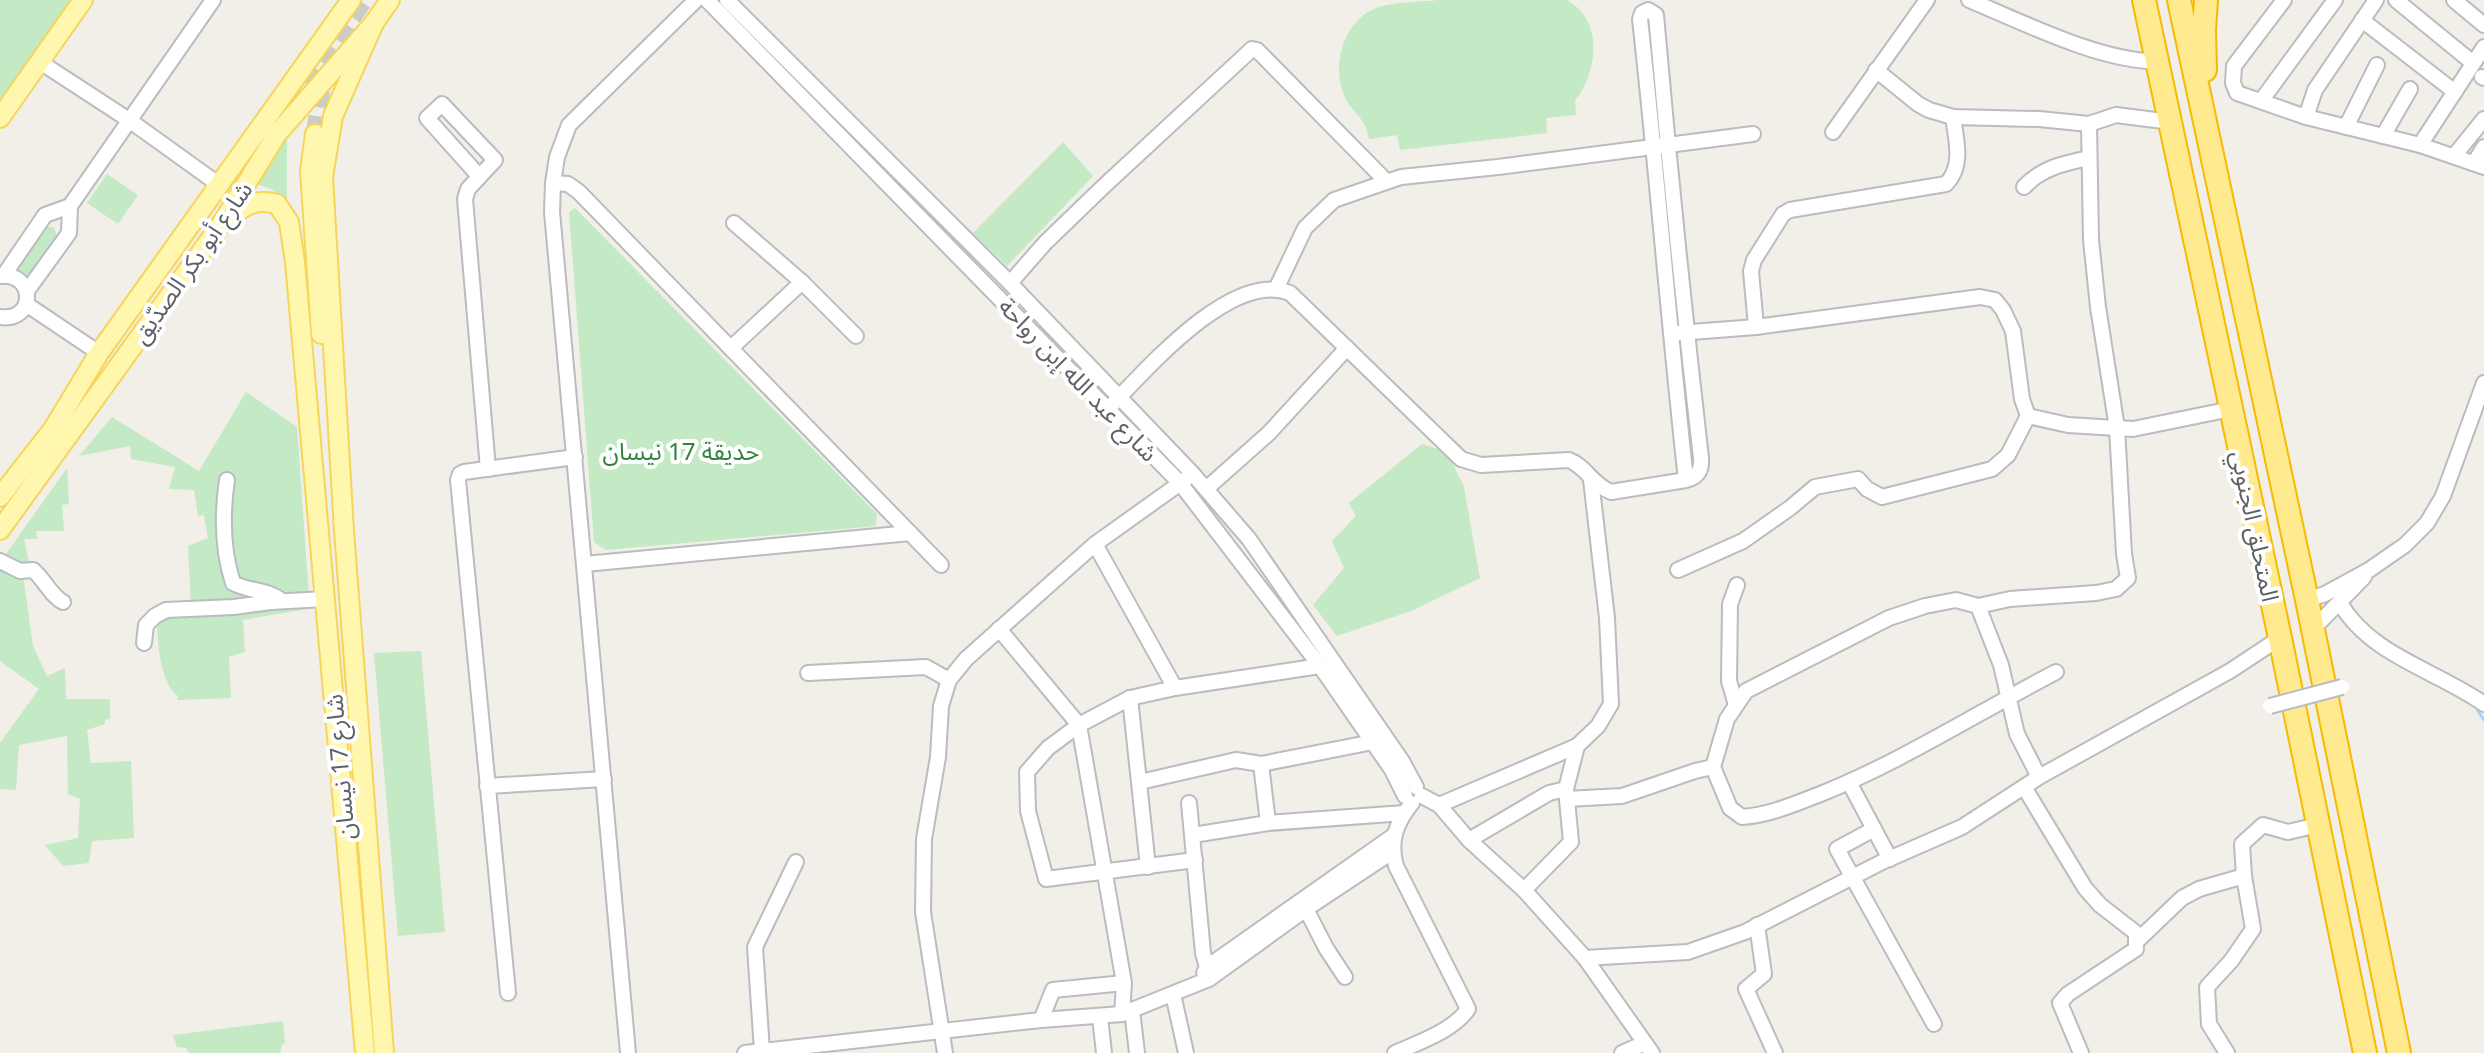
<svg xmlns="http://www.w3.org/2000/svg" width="2484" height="1053" font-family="'Noto Sans','Noto Sans Arabic',sans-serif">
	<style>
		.green { fill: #c3e9c5 }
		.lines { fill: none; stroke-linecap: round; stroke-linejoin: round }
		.stream { stroke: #a8d3ff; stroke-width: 3 }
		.major-tunnel { stroke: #ccccc7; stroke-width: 18; stroke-dasharray: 18 9; stroke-linecap: butt }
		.minor-casing { stroke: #b9bcc0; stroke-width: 18 }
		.major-casing { stroke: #f6d55a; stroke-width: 22 }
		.highway-casing { stroke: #f7ba00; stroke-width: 26 }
		.minor { stroke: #fff; stroke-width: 14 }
		.major { stroke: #fff7ad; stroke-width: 18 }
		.highway { stroke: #ffea8f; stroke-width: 22 }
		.minor-bridge-casing { stroke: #b9bcc0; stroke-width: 18; stroke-linecap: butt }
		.minor-bridge { stroke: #fff; stroke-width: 14 }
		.labels { text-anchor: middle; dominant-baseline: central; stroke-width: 8; stroke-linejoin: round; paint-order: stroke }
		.street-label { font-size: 24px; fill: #5e6267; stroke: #fff }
		.park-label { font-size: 24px; fill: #31823a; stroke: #fff }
	</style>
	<rect width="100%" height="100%" fill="#f1efe7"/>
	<g class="green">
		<path d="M0,0h71l-71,101z"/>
		<path d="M1438,0h129c38,22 30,71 8,101l1,14 -30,3 1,15 -147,17 -3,-15 -28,4c-3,-24 -19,-25 -26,-47 -12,-32 4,-77 39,-86 18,-4 38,-4 56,-6z"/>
		<path d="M287,133v70l-16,-14 -17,-6z"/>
		<path d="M1063,142l30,34 -86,90 -34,-33z"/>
		<path d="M107,174l31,21 -20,29 -31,-21z"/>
		<path d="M575,208l302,306 -1,12 -270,24 -12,-8 -25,-330z"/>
		<path d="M47,226l7,2 3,8 -31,44 -12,-9 29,-43z"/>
		<path d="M246,392l51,35 12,170 -118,9 -3,-60 20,-8 -4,-23 -6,1 -4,-26 -25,-1 6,-22 -44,-8 -1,-13 -51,10 33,-39 87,54z"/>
		<path d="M1422,444l25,8 17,35 16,91 -69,33 -74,25 -24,-31 31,-37 -12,-27 24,-25 -7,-13z"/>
		<path d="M67,468l2,36 -7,1 2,26h-28l1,8h-13l6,27 -20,-3 -4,-9z"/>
		<path d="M0,567l23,8 10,71 14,30 18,-8 1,31h44v20l-5,1v4l-18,6 4,33 40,-2 3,77 -42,3 -3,22 -26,3 -18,-21 33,-7 2,-39 -12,-5 -1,-58 -48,9 -3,45 -16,-1v-46l39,-54 -39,-28z"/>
		<path d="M312,602l1,6 -70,12 2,32 -16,5 2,41 -54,2 1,-4c-18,-12 -21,-56 -21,-78l11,-5z"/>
		<path d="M421,651l24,281 -47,4 -24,-283z"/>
		<path d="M283,1021l2,22 -3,1 -2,9h-91l-3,-5 -9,-1 -4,-12z"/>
	</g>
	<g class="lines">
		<path class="stream" d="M2478,711l6,9"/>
		<g class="major-tunnel">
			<path d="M292,107l72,-107"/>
			<path d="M315,134l6,-43 5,-13"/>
		</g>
		<g class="minor-casing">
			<g id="minor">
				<path d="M707,0l473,483 140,183 72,104 13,26"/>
				<path d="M727,0l283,283 182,190 57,66 153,222 14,26"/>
				<path d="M1969,0c51,21 134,63 189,61"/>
				<path d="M2284,0l-50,66 -1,17 4,10 69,24 114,28 64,22"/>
				<path d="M2396,0l77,63"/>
				<path d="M2454,0l30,25"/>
				<path d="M2362,20l93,72"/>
				<path d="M40,62l89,58 89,64"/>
				<path d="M1876,70l42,34 11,6 24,7 86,2 50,5 27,-9 55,7"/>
				<path d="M2482,77l2,1"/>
				<path d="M2261,101l74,-101"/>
				<path d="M2306,117l9,-27 61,-90"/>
				<path d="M2346,127l31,-62"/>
				<path d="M1833,132l94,-132"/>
				<path d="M2383,136l27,-47"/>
				<path d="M2420,145l64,-98"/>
				<path d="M2454,156l30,-37"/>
				<path d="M2474,163l10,-16"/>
				<path d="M479,176l-52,-58 15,-14 53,56 -27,29 -3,10 23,270"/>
				<path d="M553,183l15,1 11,8 362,373"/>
				<path d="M2024,187c17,-19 41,-24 65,-29"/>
				<path d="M734,223l68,59 54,54"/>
				<path d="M4,275l41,-60 25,-9"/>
				<path d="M0,276c36,-4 36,46 0,41"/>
				<path d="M1010,283l35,-40 59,-57 148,-137 5,1 129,131"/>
				<path d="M1277,287l28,-59 29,-28 67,-23 97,-10 255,-33"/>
				<path d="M27,291l42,-58 1,-27 143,-206"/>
				<path d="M26,304l73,49"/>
				<path d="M1756,327l-5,-56 3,-11 29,-46 7,-4 156,-26c18,-18 10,-44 7,-67"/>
				<path d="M1678,333l78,-6 224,-30 15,3 8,10 10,21 9,68 6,17 40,9 65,4 98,-20"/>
				<path d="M731,348l71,-66"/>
				<path d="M1108,409c37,-38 124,-140 182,-116l171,166 20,6 88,-5c18,7 22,24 42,32l75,-12c12,-3 16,-10 15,-22 -17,-147 -32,-295 -45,-443l-8,-5 -6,3 -2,6c17,153 29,307 46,461"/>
				<path d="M227,480c-5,34 -5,69 6,103 16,9 33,5 49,18"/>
				<path d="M1206,489l63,-56 78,-85"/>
				<path d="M1095,544l80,144"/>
				<path d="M0,561l20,10 13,-1c11,9 19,27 30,32"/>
				<path d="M585,564l325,-31"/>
				<path d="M1678,570l65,-29 47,-33 25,-21 43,-8 9,10 15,8 110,-28 16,-14 20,-39"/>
				<path d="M2307,600l18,-6 44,-24 36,-25 22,-22 16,-27 41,-113"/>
				<path d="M2340,603c31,53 96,67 144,101"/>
				<path d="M1978,606l32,-7 86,-6 20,-4 12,-11 -4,-24 -7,-126 -19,-121 -7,-67 -2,-116"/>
				<path d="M999,629l80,96 45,258 -2,31"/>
				<path d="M2313,629l51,-52"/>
				<path d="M144,643l2,-18 9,-9 11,-6 68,-3 37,-5 54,-3"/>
				<path d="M808,673l118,-6 23,13"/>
				<path d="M1130,698l18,169"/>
				<path d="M1736,705l-7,-24 1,-77 7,-19"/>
				<path d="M1261,764l7,59"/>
				<path d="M2039,777l-22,-43 -16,-69 -23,-59 -22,-6 -31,6 -36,12 -143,73 -19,28 -14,48 17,41 12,9c27,-2 50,-12 76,-22 83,-33 159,-82 238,-123"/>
				<path d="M1140,782l96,-22 25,4 112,-22"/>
				<path d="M1849,782l41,77"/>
				<path d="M487,786l117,-7"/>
				<path d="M2024,787l61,101 15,17 36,28v9"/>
				<path d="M1422,796l17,9 30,35 55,50 61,68 67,95"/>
				<path d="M1567,799l55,-3 73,-25 18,-4"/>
				<path d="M1189,803l14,150 4,14 -3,6"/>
				<path d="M1439,805l138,-59 21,-20 13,-22 -4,-86 -16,-138"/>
				<path d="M1874,829l-37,20 97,175"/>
				<path d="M1193,835l75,-12 136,-10"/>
				<path d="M1469,840l80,-47 17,-4"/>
				<path d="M1195,860l-149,19 -18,-68 -1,-39 21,-24 31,-23 51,-27 45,-10 145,-22"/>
				<path d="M1524,890l47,-48 -5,-53 11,-43"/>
				<path d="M1306,909l20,39 19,29"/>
				<path d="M1757,925l7,49 -18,15 29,64"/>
				<path d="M1585,958l103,-6 57,-20 137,-70 80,-35 77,-50 191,-106 50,-33"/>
				<path d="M1207,967l186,-131"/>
				<path d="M508,993l-50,-513 2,-6 4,-2 111,-15"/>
				<path d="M1173,994l13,59"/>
				<path d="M1132,1010l5,43"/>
				<path d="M1100,1017l4,36"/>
				<path d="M1041,1020l12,-30 71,-7"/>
				<path d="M762,1051l-7,-104 41,-85"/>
				<path d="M628,1053l-76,-841 1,-29 4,-26 12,-32 127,-125"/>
				<path d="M745,1053l296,-33 81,-6 87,-35 97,-70 86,-57"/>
				<path d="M945,1053l-22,-141 1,-73 14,-82 3,-51 8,-26 17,-21 129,-115 91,-65"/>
				<path d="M1395,1053c24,-11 58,-22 73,-44l-72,-143c-7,-25 0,-43 16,-63"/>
				<path d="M1622,1053l23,-10"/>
				<path d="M2081,1053l-21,-50 8,-9 68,-45v-7l46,-44 17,-9 45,-13"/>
				<path d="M2227,1053l-18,-29 -2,-37 24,-26 22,-32 -9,-53 -2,-32 21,-19 25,7 30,-7"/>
			</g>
		</g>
		<g class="major-casing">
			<g id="major">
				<path d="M374,23l-41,93 -10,61 21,354 40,522"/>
				<path d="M0,118l83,-118"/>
				<path d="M315,134l-5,37 11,163"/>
				<path d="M222,223c20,-14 29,-26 55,-19l12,18 6,40 70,791"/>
				<path d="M0,497l53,-68 46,-76 252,-353"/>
				<path d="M0,530l222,-307 55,-89 97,-111 16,-23"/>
			</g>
		</g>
		<g class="highway-casing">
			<g id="highway">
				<path d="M2144,0l136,638 85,415"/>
				<path d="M2179,0l128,600 92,453"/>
				<path d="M2205,70l-1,-39 2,-31"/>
			</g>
		</g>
		<use href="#minor" class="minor"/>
		<use href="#major" class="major"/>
		<use href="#highway" class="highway"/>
		<g class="minor-bridge-casing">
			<path id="minor-bridge" d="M2270,706l72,-19"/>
		</g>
		<use href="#minor-bridge" class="minor-bridge"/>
	</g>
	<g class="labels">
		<g class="street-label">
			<text transform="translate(191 262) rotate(-55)">شارع أبو بكر الصدّيق</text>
			<text transform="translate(1079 379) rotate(46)">شارع عبد الله إبن رواحة</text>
			<text transform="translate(2256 526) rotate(78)">المتحلق الجنوبي</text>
			<text transform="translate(339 767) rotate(-95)">شارع 17 نيسان</text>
		</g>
		<g class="park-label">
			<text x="681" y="450">حديقة 17 نيسان</text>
		</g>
	</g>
</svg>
